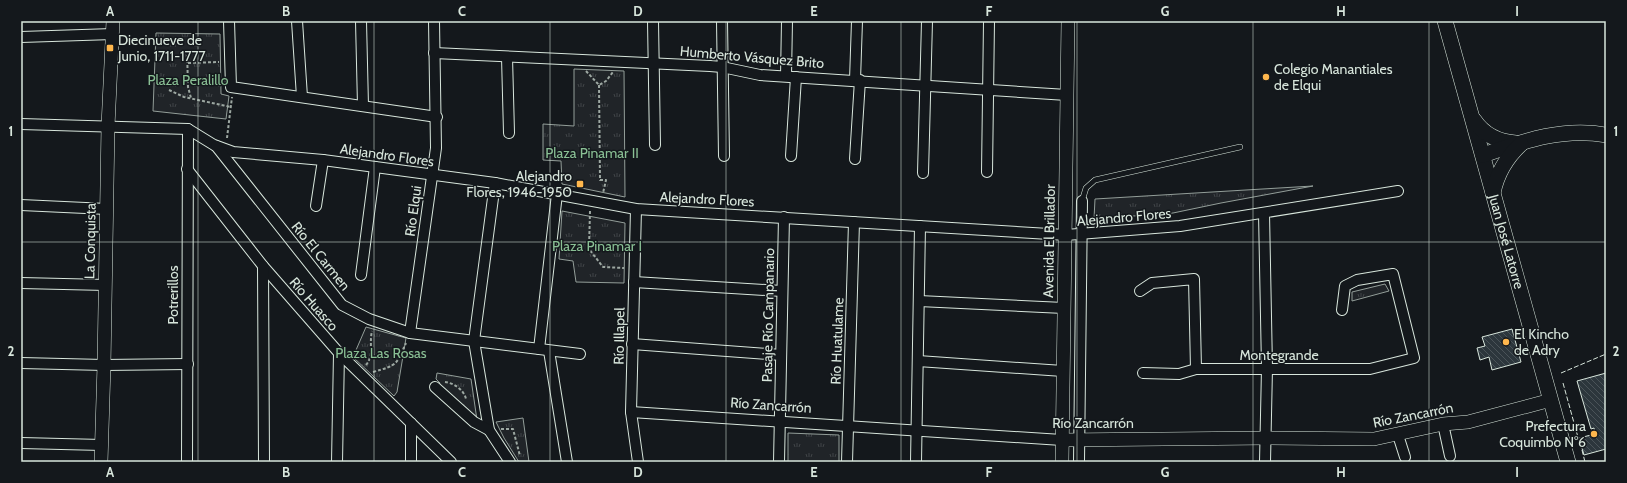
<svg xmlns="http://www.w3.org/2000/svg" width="1627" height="483" font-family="Cabin,sans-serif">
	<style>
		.park { fill: url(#park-tufts); stroke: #939e99 }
		.building { fill: url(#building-back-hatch); stroke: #d8e6dc }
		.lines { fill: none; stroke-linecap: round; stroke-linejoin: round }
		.service-casing { stroke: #d8e6dc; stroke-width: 6 }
		.minor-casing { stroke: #d8e6dc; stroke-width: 12 }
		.tertiary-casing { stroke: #d8e6dc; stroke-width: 14 }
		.secondary-casing { stroke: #d8e6dc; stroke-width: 16 }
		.path { stroke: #9da8a2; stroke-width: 2; stroke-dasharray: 3 2; stroke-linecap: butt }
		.service { stroke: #14181c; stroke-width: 5 }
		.minor { stroke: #14181c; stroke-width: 10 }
		.tertiary { stroke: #14181c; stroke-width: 13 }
		.secondary { stroke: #14181c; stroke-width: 15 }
		.fence { stroke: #d8e6dc; stroke-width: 1; stroke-dasharray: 5 2; stroke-linecap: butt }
		.grid { fill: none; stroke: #d8e6dc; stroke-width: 1; stroke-opacity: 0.55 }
		.poi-dot { fill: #ffb74d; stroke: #14181c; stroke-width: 1.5 }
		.labels { text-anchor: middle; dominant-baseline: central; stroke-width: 3; stroke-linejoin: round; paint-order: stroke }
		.poi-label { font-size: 14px; fill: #d8e6dc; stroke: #14181c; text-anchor: start }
		.street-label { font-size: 14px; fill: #d8e6dc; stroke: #14181c }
		.park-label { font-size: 14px; fill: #8ac095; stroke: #14181c }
		.neatline { fill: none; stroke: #d8e6dc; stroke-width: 1.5 }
		.grid-label { font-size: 13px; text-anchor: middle; font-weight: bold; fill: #d8e6dc }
	</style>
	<defs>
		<pattern id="park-tufts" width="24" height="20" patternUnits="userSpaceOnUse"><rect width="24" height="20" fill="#202428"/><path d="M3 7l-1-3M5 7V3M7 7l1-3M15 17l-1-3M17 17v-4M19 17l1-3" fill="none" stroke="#404447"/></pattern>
		<pattern id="building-back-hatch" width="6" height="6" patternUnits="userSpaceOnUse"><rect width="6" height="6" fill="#2c363c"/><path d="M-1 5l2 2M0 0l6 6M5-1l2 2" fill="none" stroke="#4a5358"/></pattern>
	</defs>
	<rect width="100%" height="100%" fill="#14181c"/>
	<g class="park">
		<path d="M156,33l64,1 1,60 8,2 -3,23 -73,-8z"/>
		<path d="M574,69l50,2 1,126 -63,-13 -1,-23 -18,-1v-36l31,2z"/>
		<path d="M1313,186l-92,17 -48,10 -79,6 1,-20z"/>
		<path d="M562,211l63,12 -1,60 -48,-1 -3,-21 -14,-2z"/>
		<path d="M1385,284l4,7 -37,10v-9z"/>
		<path d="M366,327l40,11 -9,54 -3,4 -41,-39z"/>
		<path d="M437,373l34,6 6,41 -38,-35 1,-2 -4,-4z"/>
		<path d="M523,418l6,44h-10l-15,-24 -8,-16z"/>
		<path d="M788,433l51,2v27h-51z"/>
	</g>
	<g class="building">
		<path d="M1512,329l9,33 -29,8 -3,-13 -9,3 -3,-12 8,-2 -3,-9z"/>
		<path d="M1606,373v76l-22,6 -5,-17 16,-4 -1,-6 -3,1 -14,-48z"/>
	</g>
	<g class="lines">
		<g class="service-casing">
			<path id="service" d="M1082,201l4,-13 9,-8 145,-33"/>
		</g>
		<g class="minor-casing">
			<g id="minor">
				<path d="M229,21l2,66 206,30"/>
				<path d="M297,21l5,76"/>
				<path d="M361,21l2,85"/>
				<path d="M653,21l2,124"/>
				<path d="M722,21l2,135"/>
				<path d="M21,37l92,-3"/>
				<path d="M434,53l276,13 12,1 38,8 307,20"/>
				<path d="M507,57l2,76"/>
				<path d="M786,76l1,-55"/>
				<path d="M855,80l2,-59"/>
				<path d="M21,124l167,5 26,16 19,7 90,8 172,23 141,26 430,26 114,-9 218,-35"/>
				<path d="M216,146l126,159 27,14 41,14 170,21"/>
				<path d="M791,156l5,-79"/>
				<path d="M855,159l5,-79"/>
				<path d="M187,169l76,97 76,87 112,109"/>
				<path d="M987,172l2,-151"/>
				<path d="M923,173l4,-152"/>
				<path d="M495,183l-21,158 15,89 21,32"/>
				<path d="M21,205l86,4"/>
				<path d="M316,206l7,-46"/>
				<path d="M636,209l-5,203 7,50"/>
				<path d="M1264,213l3,155 -2,94"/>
				<path d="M263,266l1,196"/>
				<path d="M361,275l14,-108"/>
				<path d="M634,282l148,9"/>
				<path d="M21,283l85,2"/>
				<path d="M1140,291l12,-8 42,-4 2,90"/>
				<path d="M919,301l145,7"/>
				<path d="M410,333l26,-185 -2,-127"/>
				<path d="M632,344l149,11"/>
				<path d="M539,349l18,-155"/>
				<path d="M549,351l18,111"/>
				<path d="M918,361l145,10"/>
				<path d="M21,363l83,2 84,-1"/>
				<path d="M1143,373l36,1 17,-5h174l44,-11 -21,-84 -36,6 -12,6 -3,24"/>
				<path d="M435,387l39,35 15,8"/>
				<path d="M631,412l431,28"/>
				<path d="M1443,424l7,32"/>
				<path d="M1398,435l7,22"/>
				<path d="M21,443l81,2"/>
				<path d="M187,462l1,-333"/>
				<path d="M337,462l2,-109"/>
				<path d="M411,462v-39"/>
				<path d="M779,462l5,-245"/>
				<path d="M847,462l7,-240"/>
				<path d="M916,462l4,-236"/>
				<path d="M1079,462l3,-261"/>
			</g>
		</g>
		<g class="tertiary-casing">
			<g id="tertiary">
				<path d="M1062,440l204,-2 108,1 69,-15 25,-2 83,-22"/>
				<path d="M101,462l3,-97 4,-239 5,-105"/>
				<path d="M1062,462l6,-441"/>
			</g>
		</g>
		<g class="secondary-casing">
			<g id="secondary">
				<path id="s1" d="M1445,21l123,441"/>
				<path d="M1474,120c10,15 25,22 42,23"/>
				<path d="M1483,155c41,-14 80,-28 123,-20"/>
				<path d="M1493,193c4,-20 13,-35 28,-49"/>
			</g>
		</g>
		<g class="path">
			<path d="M187,50l1,37 3,11"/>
			<path d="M188,63l31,-1"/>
			<path d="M586,71l13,14 7,-4 7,-9"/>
			<path d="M599,85l1,95h6l-3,13"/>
			<path d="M169,90l15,7 47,10"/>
			<path d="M227,138l5,-41"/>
			<path d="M590,211l-1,38 14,18 21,1"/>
			<path d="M366,365c8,-9 3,-22 6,-34"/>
			<path d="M373,372c25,-7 23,-7 33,-29"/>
			<path d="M445,382c9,1 19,8 21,17"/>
			<path d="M501,429h12l7,27"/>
		</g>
		<use href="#service" class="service"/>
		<use href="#minor" class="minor"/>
		<use href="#tertiary" class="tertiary"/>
		<use href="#secondary" class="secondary"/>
		<g class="fence">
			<path d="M1561,373l45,-19"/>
			<path d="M1563,383l16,58"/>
			<path d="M1582,450l3,12"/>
		</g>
	</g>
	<path class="grid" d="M198,21v441M374,21v441M550,21v441M726,21v441M901,21v441M1077,21v441M1253,21v441M1429,21v441M21,242h1585"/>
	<g class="poi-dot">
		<rect x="106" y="44" width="8" height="8" rx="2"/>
		<circle cx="1266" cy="77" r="4"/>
		<rect x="576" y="180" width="8" height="8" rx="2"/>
		<circle cx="1506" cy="342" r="4"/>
		<circle cx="1594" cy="434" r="4"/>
	</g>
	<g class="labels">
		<g class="poi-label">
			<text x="118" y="40">Diecinueve de<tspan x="118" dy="16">Junio, 1711-1777</tspan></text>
			<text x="1274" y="69">Colegio Manantiales<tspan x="1274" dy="16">de Elqui</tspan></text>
			<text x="572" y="176" text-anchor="end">Alejandro<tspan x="572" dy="16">Flores, 1946-1950</tspan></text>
			<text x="1514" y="334">El Kincho<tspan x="1514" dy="16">de Adry</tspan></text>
			<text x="1586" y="426" text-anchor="end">Prefectura<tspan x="1586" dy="16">Coquimbo N°6</tspan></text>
		</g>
		<g class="street-label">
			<text transform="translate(752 57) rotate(5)">Humberto Vásquez Brito</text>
			<text transform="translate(387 155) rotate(8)">Alejandro Flores</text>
			<text transform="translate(707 199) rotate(3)">Alejandro Flores</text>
			<text transform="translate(413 211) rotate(-82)">Río Elqui</text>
			<text transform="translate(1124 217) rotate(-5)">Alejandro Flores</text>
			<text transform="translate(90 241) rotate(-89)">La Conquista</text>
			<text transform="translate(1049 241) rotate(-89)">Avenida El Brillador</text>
			<text stroke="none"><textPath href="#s1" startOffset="229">Juan José Latorre</textPath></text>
			<text transform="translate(321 256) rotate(51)">Río El Carmen</text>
			<text transform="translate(173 295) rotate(-90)">Potrerillos</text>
			<text transform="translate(314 304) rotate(49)">Río Huasco</text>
			<text transform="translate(768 315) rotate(-89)">Pasaje Río Campanario</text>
			<text transform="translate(619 336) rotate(-89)">Río Illapel</text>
			<text transform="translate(837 341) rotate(-88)">Río Huatulame</text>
			<text x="1279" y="355">Montegrande</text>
			<text transform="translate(771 405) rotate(4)">Río Zancarrón</text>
			<text transform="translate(1413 415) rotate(-11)">Río Zancarrón</text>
			<text x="1093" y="423">Río Zancarrón</text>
		</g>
		<g class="park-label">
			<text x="188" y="80">Plaza Peralillo</text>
			<text x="592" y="153">Plaza Pinamar II</text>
			<text x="597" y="246">Plaza Pinamar I</text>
			<text x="381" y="353">Plaza Las Rosas</text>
		</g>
	</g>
	<rect width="1627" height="483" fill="none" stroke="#14181c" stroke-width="44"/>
	<rect x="22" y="22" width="1583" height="439" class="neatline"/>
	<g class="grid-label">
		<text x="110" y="16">A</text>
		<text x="286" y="16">B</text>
		<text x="462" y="16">C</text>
		<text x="638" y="16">D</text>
		<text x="814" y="16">E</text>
		<text x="989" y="16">F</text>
		<text x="1165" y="16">G</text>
		<text x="1341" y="16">H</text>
		<text x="1517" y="16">I</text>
		<text x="11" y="136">1</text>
		<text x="1616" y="136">1</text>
		<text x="11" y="356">2</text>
		<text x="1616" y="356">2</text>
		<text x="110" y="477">A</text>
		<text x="286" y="477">B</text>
		<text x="462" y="477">C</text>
		<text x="638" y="477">D</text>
		<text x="814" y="477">E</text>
		<text x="989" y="477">F</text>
		<text x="1165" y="477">G</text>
		<text x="1341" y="477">H</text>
		<text x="1517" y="477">I</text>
	</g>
</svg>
